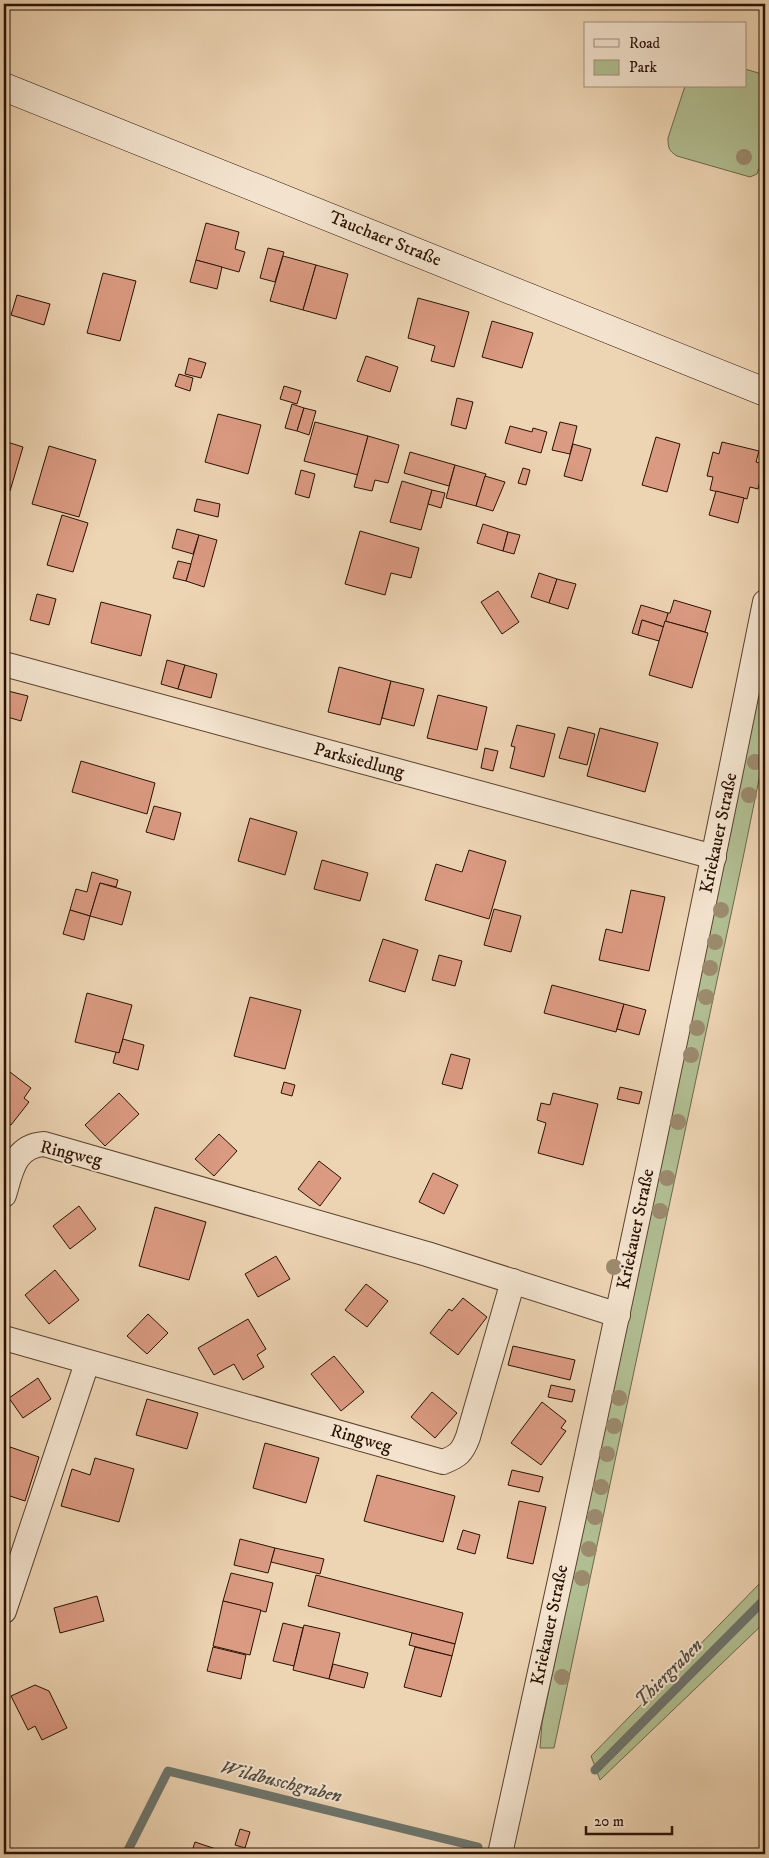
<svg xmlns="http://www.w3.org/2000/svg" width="769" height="1858" font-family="'IM FELL DW Pica',serif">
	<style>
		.green { fill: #b1be92; stroke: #6d684a }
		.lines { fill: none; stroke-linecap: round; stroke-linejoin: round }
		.stream { stroke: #6d756d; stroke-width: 9 }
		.building { fill: #db9a82; stroke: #291102 }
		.street-casing { stroke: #5a422e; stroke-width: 26 }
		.secondary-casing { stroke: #291102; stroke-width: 29 }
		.street { stroke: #f3e3ce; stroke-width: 24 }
		.secondary { stroke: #f3e3ce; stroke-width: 28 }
		.tree { fill: #9c8a6d }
		.labels { text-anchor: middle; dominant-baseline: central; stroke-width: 4; stroke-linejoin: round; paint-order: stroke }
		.street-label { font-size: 18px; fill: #291102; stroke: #f3e3ce }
		.water-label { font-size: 19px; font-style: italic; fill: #514b41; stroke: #f3e3ce }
	</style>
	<rect width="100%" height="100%" fill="#edd4b3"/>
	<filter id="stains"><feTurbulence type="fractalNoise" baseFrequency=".004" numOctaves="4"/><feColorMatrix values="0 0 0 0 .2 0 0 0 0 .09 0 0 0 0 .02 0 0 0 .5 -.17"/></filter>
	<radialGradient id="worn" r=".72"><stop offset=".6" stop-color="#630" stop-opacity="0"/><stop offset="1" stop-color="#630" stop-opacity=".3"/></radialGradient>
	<g class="green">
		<path d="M745,69l20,6v76l-8,23 -7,3 -73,-21c-8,-5 -9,-8 -9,-18l17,-52h60z"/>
		<path d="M765,657v93l-22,108 -189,890h-14l2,-25z"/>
		<path d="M765,1578v44l-165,158 -9,-24z"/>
	</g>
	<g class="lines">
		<g class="stream">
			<path d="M595,1770l170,-171"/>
			<path d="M126,1854l42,-83 310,76"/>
		</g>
	</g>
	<g class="building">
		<path d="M206,223l33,9 -4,17 10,3 -6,20 -43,-12z"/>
		<path d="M268,248l16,4 -9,30 -15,-4z"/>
		<path d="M283,256l33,9 -13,45 -33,-9z"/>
		<path d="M196,260l26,7 -5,22 -27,-7z"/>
		<path d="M316,265l32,9 -12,45 -33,-9z"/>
		<path d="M103,273l33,8 -16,60 -33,-8z"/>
		<path d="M17,295l33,9 -6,21 -33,-10z"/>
		<path d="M418,298l51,14 -15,55 -23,-6 4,-15 -27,-8z"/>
		<path d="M492,321l41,12 -11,35 -40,-11z"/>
		<path d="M366,356l32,11 -8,25 -33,-11z"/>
		<path d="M189,358l17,5 -5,15 -16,-4z"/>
		<path d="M179,374l14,4 -3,13 -15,-5z"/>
		<path d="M284,386l17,5 -4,13 -17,-5z"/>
		<path d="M457,398l16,4 -7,27 -15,-4z"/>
		<path d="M292,404l12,4 -7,23 -12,-3z"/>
		<path d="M304,408l12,3 -7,24 -12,-4z"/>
		<path d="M218,414l43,11 -13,49 -43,-12z"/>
		<path d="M315,422l53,14 -10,39 -54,-14z"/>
		<path d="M560,422l17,4 -7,28 -18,-4z"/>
		<path d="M510,426l22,6 1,-4 14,4 -6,21 -36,-10z"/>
		<path d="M368,436l31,9 -11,38 -13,-3 -3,11 -18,-4z"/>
		<path d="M656,437l24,7 -13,48 -25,-7z"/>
		<path d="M4,441l19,6 -13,44 -6,-2z"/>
		<path d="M722,442l37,9 -3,11 8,2 -6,25 -8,-2 -3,12 -37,-9 3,-13 -6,-1 6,-24 6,2z"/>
		<path d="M573,444l18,5 -9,32 -18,-5z"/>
		<path d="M49,446l47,14 -17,57 -47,-13z"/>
		<path d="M410,452l45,13 -6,21 -45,-13z"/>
		<path d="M455,465l31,9 -10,32 -30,-8z"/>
		<path d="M523,468l7,2 -4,15 -8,-2z"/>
		<path d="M301,470l14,4 -6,24 -14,-4z"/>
		<path d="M485,476l20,6 -12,29 -17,-5z"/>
		<path d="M402,481l30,9 -11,40 -31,-8z"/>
		<path d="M432,490l13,3 -4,15 -13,-4z"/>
		<path d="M716,491l28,7 -6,25 -29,-8z"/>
		<path d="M197,499l23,5 -2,13 -24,-6z"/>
		<path d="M62,515l26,8 -15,49 -26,-7z"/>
		<path d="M483,524l25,8 -5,19 -26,-8z"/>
		<path d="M177,529l22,6 -6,19 -21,-6z"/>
		<path d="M360,531l59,17 -8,30 -20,-5 -6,22 -40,-11z"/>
		<path d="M508,532l12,3 -6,19 -11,-3z"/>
		<path d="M199,535l18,5 -13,47 -18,-6z"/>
		<path d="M178,561l13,3 -5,17 -13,-3z"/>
		<path d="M539,573l18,6 -8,24 -18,-6z"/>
		<path d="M557,579l19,5 -8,25 -19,-6z"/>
		<path d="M498,591l21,31 -17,12 -21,-32z"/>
		<path d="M37,594l19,5 -7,26 -19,-5z"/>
		<path d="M674,600l37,11 -6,21 -40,-11 3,-8h2z"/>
		<path d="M101,602l50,13 -10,41 -50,-13z"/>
		<path d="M641,605l27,8 -4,14 -22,-7 -4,15 -6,-2z"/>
		<path d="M642,620l22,7 -5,14 -21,-6z"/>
		<path d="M665,621l43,12 -16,55 -43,-13z"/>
		<path d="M167,660l18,5 -7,24 -17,-5z"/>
		<path d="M185,665l32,9 -6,24 -33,-9z"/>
		<path d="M339,667l52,14 -11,44 -52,-13z"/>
		<path d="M391,681l33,8 -10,37 -32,-8z"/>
		<path d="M4,690l24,6 -7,25 -17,-5z"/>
		<path d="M438,695l49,12 -10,43 -50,-12z"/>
		<path d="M517,725l38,9 -11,43 -34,-9 5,-21 -4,-1z"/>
		<path d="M568,727l27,7 -8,31 -28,-7z"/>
		<path d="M600,728l58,15 -13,49 -58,-16z"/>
		<path d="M485,748l13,3 -5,20 -12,-3z"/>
		<path d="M81,761l74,22 -8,31 -75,-22z"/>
		<path d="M154,806l27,7 -7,27 -28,-8z"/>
		<path d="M250,818l47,14 -12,43 -47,-14z"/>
		<path d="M469,850l37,11 -17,58 -64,-19 11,-36 26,8z"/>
		<path d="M322,860l46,13 -8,28 -46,-12z"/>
		<path d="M92,872l26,8 -2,7 -16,-4 -10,33 -20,-6 6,-21 11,3z"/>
		<path d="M100,883l31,9 -9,33 -32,-9z"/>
		<path d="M631,890l34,7 -16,74 -50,-11 7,-31 16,4z"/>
		<path d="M494,909l27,7 -10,36 -27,-7z"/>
		<path d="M70,910l20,6 -6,24 -21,-6z"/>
		<path d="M383,939l35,11 -13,42 -36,-11z"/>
		<path d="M439,955l23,6 -7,25 -23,-6z"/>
		<path d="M552,985l72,19 -8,28 -72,-19z"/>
		<path d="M87,993l45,12 -13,48 -44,-11z"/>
		<path d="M250,997l51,13 -16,59 -51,-13z"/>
		<path d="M624,1004l22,6 -7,25 -22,-6z"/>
		<path d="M123,1039l21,6 -6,25 -25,-7 3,-11 3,1z"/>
		<path d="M451,1054l19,5 -8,30 -20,-5z"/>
		<path d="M6,1069l25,19 -7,10 5,4 -18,23 -7,-5v-49z"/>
		<path d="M284,1082l11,3 -3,11 -11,-3z"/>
		<path d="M620,1087l22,5 -3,12 -22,-5z"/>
		<path d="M119,1093l20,21 -34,32 -20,-21z"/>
		<path d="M553,1093l45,11 -15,61 -45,-12 8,-30 -9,-3 4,-17 9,2z"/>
		<path d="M219,1134l18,17 -23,25 -19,-17z"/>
		<path d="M319,1161l22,17 -21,28 -22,-17z"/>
		<path d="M433,1173l25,12 -14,29 -25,-12z"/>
		<path d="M79,1206l17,23 -26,20 -17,-23z"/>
		<path d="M155,1207l51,15 -17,58 -50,-14z"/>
		<path d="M276,1256l14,23 -32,18 -13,-23z"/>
		<path d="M55,1270l24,30 -30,24 -24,-29z"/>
		<path d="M366,1284l22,17 -21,26 -22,-17z"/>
		<path d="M463,1298l24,19 -29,38 -28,-22 19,-24 3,2z"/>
		<path d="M148,1314l20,19 -21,21 -20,-18z"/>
		<path d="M248,1319l18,30 -9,6 7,12 -21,13 -9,-16 -20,11 -16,-27z"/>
		<path d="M513,1346l62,14 -5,20 -62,-15z"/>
		<path d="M334,1356l30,36 -23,19 -30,-37z"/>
		<path d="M38,1378l13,21 -28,19 -14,-20z"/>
		<path d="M551,1385l24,5 -3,12 -24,-5z"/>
		<path d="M432,1392l25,21 -22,25 -24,-21z"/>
		<path d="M147,1399l51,14 -11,36 -51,-14z"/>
		<path d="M542,1402l24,19 -5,7 5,3 -25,34 -30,-22z"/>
		<path d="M265,1443l54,15 -13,45 -53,-15z"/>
		<path d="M10,1447l29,10 -14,44 -21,-7v-27z"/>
		<path d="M95,1458l39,11 -15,53 -58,-16 11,-37 18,6z"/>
		<path d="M512,1470l31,7 -4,15 -31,-7z"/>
		<path d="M377,1475l78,21 -12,46 -79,-21z"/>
		<path d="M519,1501l27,6 -13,57 -26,-6z"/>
		<path d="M463,1530l17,5 -5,19 -18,-5z"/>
		<path d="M240,1539l35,9 -7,25 -34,-8z"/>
		<path d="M275,1548l49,11 -4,15 -49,-12z"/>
		<path d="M231,1573l42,10 -7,29 -43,-11z"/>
		<path d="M316,1575l147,38 -8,31 -147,-38z"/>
		<path d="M97,1596l7,25 -44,12 -6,-25z"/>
		<path d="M223,1601l38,9 -11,45 -37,-9z"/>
		<path d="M283,1623l20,5 -9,38 -21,-5z"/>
		<path d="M304,1625l36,8 -11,46 -36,-9z"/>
		<path d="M412,1633l43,11 -3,12 -43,-11z"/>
		<path d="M213,1647l33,8 -5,24 -34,-8z"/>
		<path d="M415,1647l37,9 -11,41 -37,-10z"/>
		<path d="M333,1664l35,9 -4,15 -35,-9z"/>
		<path d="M35,1685l14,6 18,37 -25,12 -7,-14 -7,4 -17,-34z"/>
		<path d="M240,1829l10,3 -5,16 -10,-3z"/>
		<path d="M195,1842l36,12h-40z"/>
	</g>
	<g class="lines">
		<g class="street-casing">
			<g id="street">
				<path d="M4,664l710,193"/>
				<path d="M4,1195c7,-23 10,-49 40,-51l383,110 191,61"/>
				<path d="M4,1338l439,124c15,-6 19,-9 25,-25l45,-156"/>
				<path d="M4,1611l83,-248"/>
				<path d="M500,1854c92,-416 181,-833 265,-1252"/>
			</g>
		</g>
		<g class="secondary-casing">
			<path id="secondary" d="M4,87l761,305"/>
		</g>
		<use href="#street" class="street"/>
		<use href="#secondary" class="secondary"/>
	</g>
	<g class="tree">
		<circle cx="744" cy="157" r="8"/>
		<circle cx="755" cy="762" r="8"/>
		<circle cx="749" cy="795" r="8"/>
		<circle cx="721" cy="910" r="8"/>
		<circle cx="715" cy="942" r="8"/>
		<circle cx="710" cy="968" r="8"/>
		<circle cx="706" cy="997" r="8"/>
		<circle cx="697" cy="1028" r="8"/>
		<circle cx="691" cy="1055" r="8"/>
		<circle cx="678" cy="1122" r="8"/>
		<circle cx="667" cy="1178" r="8"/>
		<circle cx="660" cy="1211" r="8"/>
		<circle cx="614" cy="1267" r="8"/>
		<circle cx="619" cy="1398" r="8"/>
		<circle cx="614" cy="1426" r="8"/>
		<circle cx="607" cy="1454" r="8"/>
		<circle cx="601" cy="1487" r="8"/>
		<circle cx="595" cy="1517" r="8"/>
		<circle cx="589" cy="1549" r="8"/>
		<circle cx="582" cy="1578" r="8"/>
		<circle cx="562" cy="1677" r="8"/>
	</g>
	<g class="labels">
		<g class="street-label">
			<text transform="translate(385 239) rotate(22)">Tauchaer Straße</text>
			<text transform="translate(359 761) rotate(15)">Parksiedlung</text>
			<text transform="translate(719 833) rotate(-78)">Kriekauer Straße</text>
			<text transform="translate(71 1154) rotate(13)">Ringweg</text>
			<text transform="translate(636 1229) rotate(-78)">Kriekauer Straße</text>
			<text transform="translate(361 1439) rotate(16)">Ringweg</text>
			<text transform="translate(550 1625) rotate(-78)">Kriekauer Straße</text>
		</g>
		<g class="water-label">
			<text transform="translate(669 1673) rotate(-45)">Thiergraben</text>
			<text transform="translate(281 1782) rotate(14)">Wildbuschgraben</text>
		</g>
	</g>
	<rect width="769" height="1858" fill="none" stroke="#edd4b3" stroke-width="20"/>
	<rect x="5" y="5" width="759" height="1848" fill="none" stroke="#291102" stroke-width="2.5"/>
	<rect x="10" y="10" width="749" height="1838" fill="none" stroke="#291102"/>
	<rect x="584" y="22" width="162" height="65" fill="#f3e3ce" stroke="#a28f7c"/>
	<rect x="594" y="39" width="25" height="8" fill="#f3e3ce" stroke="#a28f7c"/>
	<text x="629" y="48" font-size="15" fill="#291102">Road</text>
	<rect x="594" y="60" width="25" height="15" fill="#b1be92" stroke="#a28f7c"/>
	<text x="629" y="72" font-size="15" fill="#291102">Park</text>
	<path d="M586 1826v8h86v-8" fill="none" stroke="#291102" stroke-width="2.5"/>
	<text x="594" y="1826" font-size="15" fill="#291102" stroke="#f3e3ce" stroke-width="4" paint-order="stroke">20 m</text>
	<rect width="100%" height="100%" filter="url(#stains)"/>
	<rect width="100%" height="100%" fill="url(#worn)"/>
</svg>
